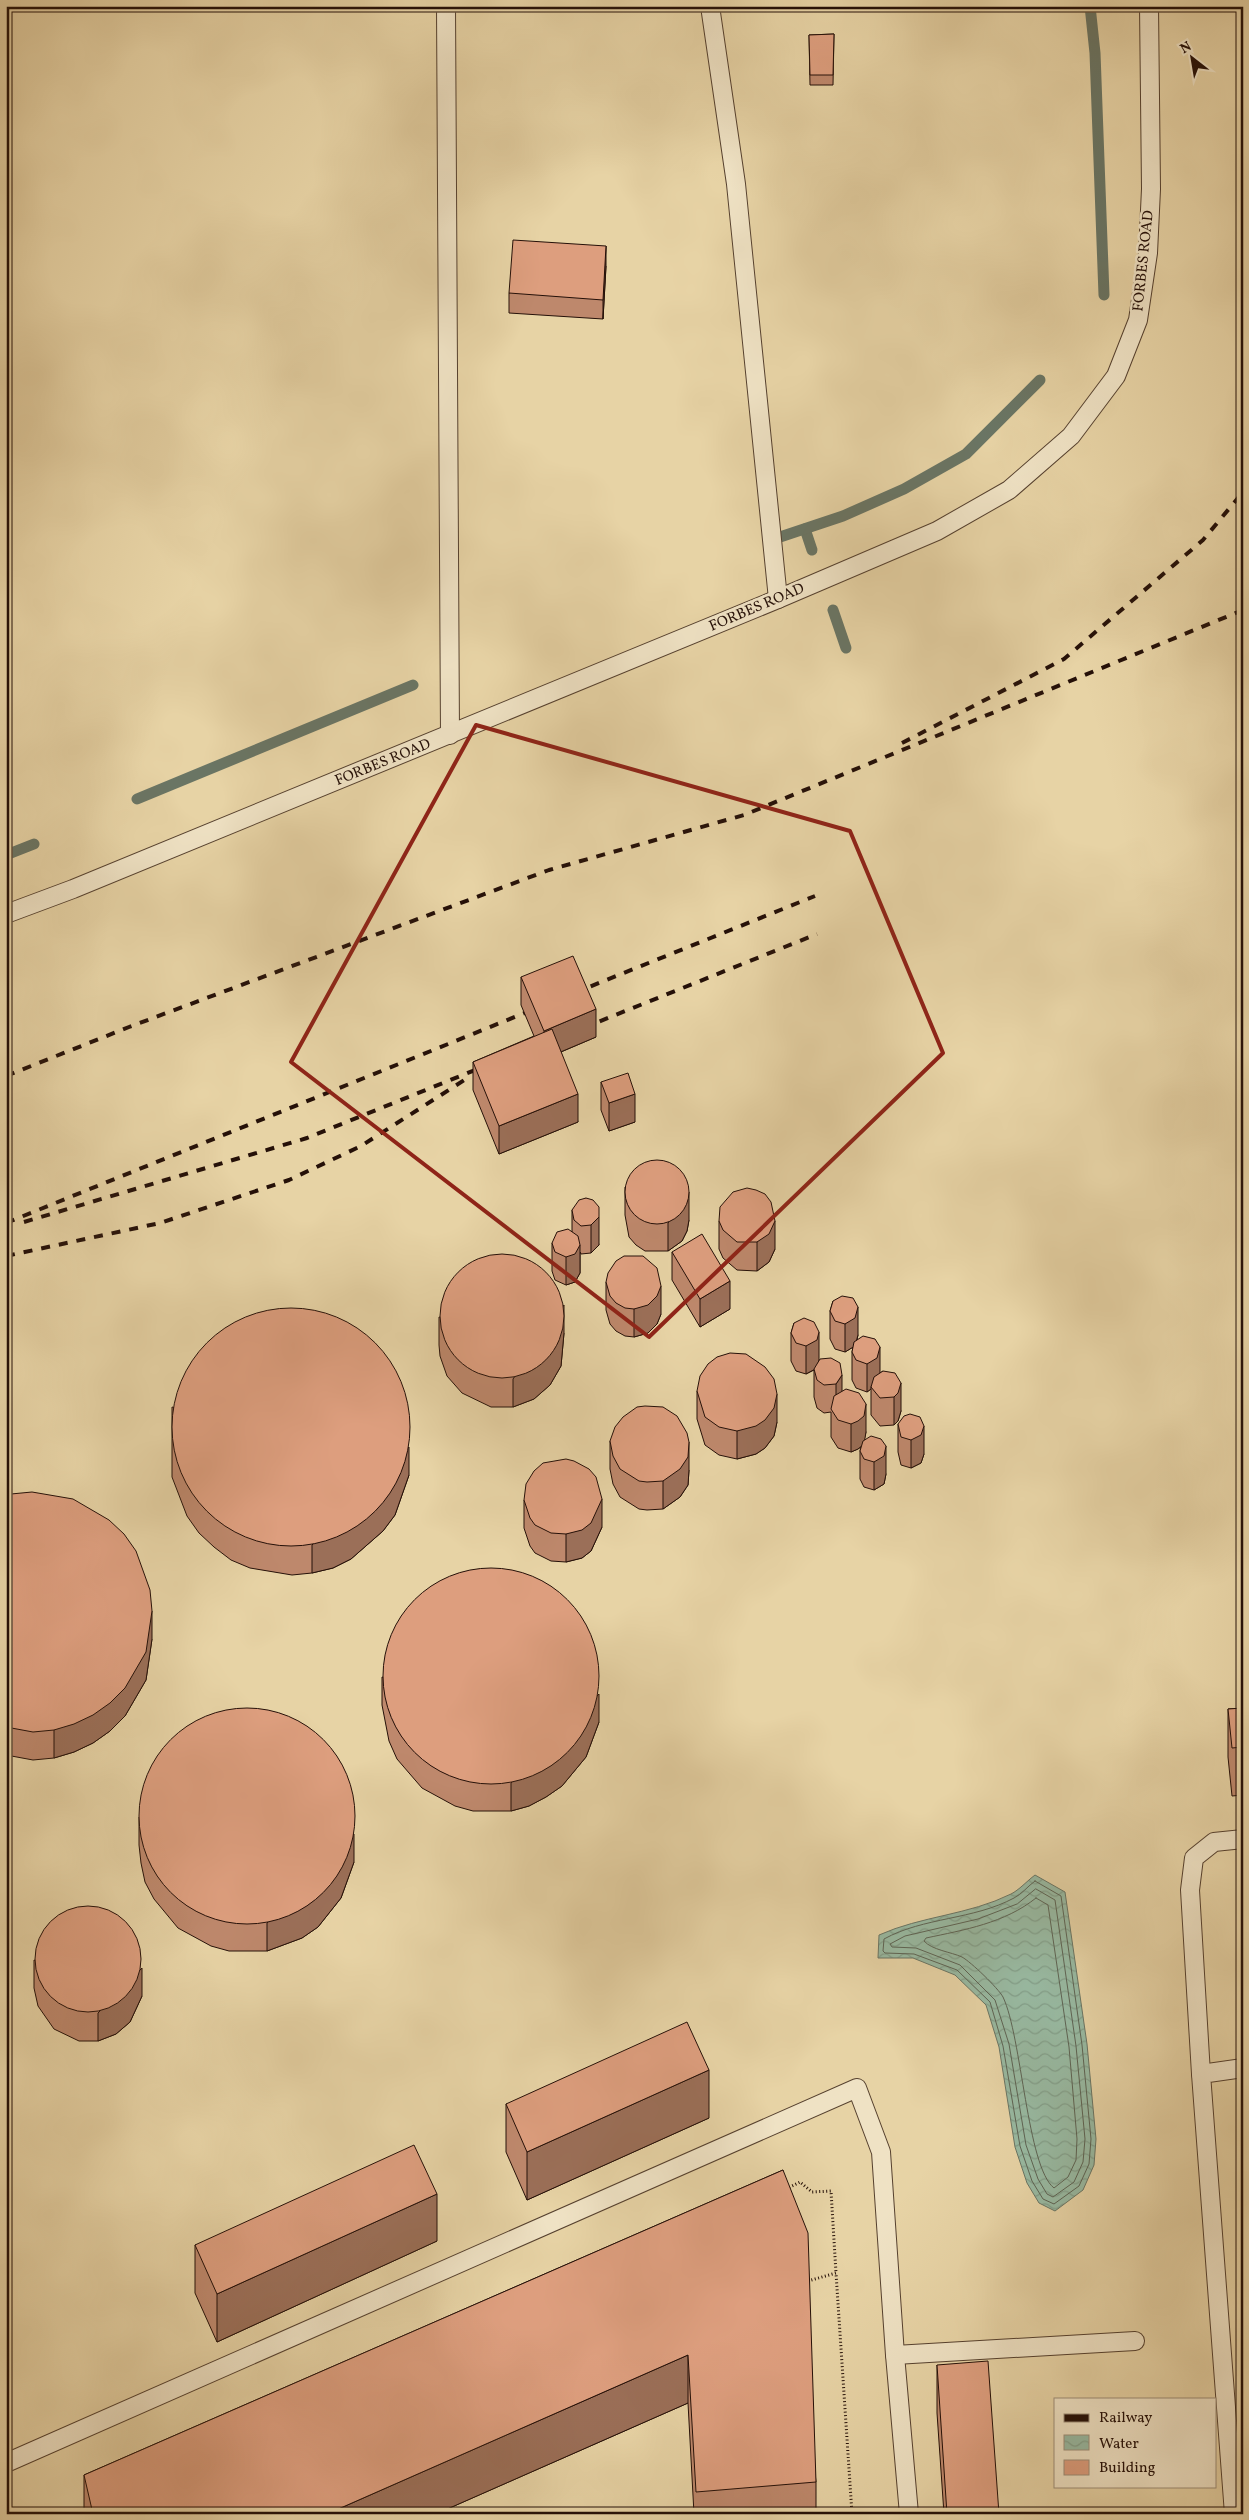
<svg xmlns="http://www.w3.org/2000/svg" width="1249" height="2520" font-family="Vollkorn,serif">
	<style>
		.water { fill: url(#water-waves); stroke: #6a7564 }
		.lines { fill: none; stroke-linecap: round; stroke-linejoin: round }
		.shore { stroke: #5e6454; stroke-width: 1 }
		.stream { stroke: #6a7564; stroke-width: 11 }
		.lane-casing { stroke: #56412f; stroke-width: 20 }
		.path { stroke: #251008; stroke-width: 3; stroke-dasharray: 1 2.5; stroke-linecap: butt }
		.lane { stroke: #efe2c4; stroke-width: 18 }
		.rail { stroke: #251008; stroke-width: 4; stroke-dasharray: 9 9; stroke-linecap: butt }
		.wall { fill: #be886c; stroke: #251008 }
		.shaded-wall { fill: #9b6f58; stroke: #251008 }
		.building { fill: #dd9e7e; stroke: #251008 }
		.marked { fill: none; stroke: #8f2418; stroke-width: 4; stroke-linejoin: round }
		.labels { text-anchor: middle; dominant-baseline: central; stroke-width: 5; stroke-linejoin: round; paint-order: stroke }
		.street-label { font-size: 15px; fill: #251008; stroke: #efe2c4 }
	</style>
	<defs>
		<pattern id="water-waves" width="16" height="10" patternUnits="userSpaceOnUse" patternTransform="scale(1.25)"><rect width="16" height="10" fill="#98b9a1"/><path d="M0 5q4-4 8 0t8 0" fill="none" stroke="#839e89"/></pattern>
	</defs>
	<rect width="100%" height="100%" fill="#e7d3a5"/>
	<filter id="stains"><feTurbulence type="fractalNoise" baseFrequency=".004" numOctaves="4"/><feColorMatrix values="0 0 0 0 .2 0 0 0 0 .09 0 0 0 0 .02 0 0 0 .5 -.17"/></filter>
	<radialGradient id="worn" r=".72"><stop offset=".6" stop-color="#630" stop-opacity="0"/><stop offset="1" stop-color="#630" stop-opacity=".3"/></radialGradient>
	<path class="water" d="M1035,1875l30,17 22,152 9,95 -2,26 -11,25 -28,21 -16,-8 -12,-20 -12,-36 -16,-100 -13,-42 -31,-30 -42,-17h-35l1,-23c42,-19 90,-20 132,-41 8,-4 16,-13 24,-19z"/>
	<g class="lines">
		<g class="shore">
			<path d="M1035,1881l26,15 21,149 9,94 -2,25 -10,22 -25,18 -11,-5 -11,-18 -12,-35 -17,-100 -13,-44 -33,-32 -43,-16 -29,-1 -2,-2 1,-12c40,-22 89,-19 130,-41 8,-4 14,-12 21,-17z"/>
			<path d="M1036,1889l19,11 21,146 9,93 -2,23 -9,20 -21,15 -6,-3 -9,-15 -12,-34 -17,-101 -14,-44 -35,-35 -44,-17 -24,-1 -2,-3 15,-8 73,-17 39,-15z"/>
			<path d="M1036,1898l12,7 21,142 8,92 -1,21 -8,17 -14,11c-27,-21 -32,-151 -51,-191 -5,-9 -32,-35 -41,-40 -11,-5 -30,-7 -38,-16l2,-3c38,-8 79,-15 110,-40z"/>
		</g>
		<g class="stream">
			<path d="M1090,6l5,47 9,242"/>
			<path d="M805,529l7,21"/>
			<path d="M780,537l63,-21 61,-27 62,-35 74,-74"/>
			<path d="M833,610l13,38"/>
			<path d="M137,799l276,-114"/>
			<path d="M6,855l28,-11"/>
		</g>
		<g class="lane-casing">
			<g id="lane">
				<path d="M446,6l4,729"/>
				<path d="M710,6l26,178 42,415"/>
				<path d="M6,914l67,-25 705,-290 159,-68 72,-41 62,-54 45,-60 22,-56 10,-67 3,-64 -2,-183"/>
				<path d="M1201,2074l-11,-184 4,-32 20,-16 29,-3"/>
				<path d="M895,2355l240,-14"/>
				<path d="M6,2463l851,-375 24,64 14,203 14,159"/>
				<path d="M1234,2514l-33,-440 42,-6"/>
			</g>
		</g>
		<g class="path">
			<path d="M786,2189l14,-7 12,10 19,-1 5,82"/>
			<path d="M808,2281l28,-8 16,241"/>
		</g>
		<use href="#lane" class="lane"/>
		<g class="rail">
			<path d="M902,743l162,-84 139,-119 40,-48"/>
			<path d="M574,993l241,-97"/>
			<path d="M583,1028l234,-94"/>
			<path d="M6,1076l123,-49 420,-157 195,-55 499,-205"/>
			<path d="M24,1222l283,-84 178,-72"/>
			<path d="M6,1223l531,-215"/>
			<path d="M6,1256l154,-33 129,-43 72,-34 105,-67"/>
		</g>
	</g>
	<g class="wall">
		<path d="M834,34l-1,51h-23l-1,-50z"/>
		<path d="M606,266l-3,53 -94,-6v-20z"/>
		<path d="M521,977l75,60 -35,15 17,70 -79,32 -26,-64v-28l61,-26 -13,-31z"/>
		<path d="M601,1082l34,40 -26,9 -8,-21z"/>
		<path d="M625,1187l64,33 -2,11 -5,10 -14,10h-23l-9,-6 -7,-8 -4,-22z"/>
		<path d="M586,1198l13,47 -8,8 -10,1 -1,-2v21l-5,9 -9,3 -11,-5 -3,-9v-28l20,-11v-22z"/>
		<path d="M719,1221l56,28 -6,13 -12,9 -20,-1 -14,-12 -4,-9z"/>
		<path d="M672,1252l58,57 -30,18 -28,-47z"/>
		<path d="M606,1282l55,32 -4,10 -9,9 -14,4 -9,-1 -9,-5 -6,-7 -4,-14z"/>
		<path d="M833,1301l25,34 -1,5 23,33 3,-2 18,40 -3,10 -4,4 -14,1 -9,-11v-26l-4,3 -11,-4 -4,-8v-28l1,-5 -8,5 -10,-3 -5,-10v-28z"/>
		<path d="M439,1317l125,16 -3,33 -11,19 -16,14 -21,8h-22l-29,-14 -15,-17 -7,-20 -1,-11z"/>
		<path d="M794,1323l25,37 23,31 24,41 -2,8 22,34 -2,10 -10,6 -10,-3 -4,-8v-28l1,-4 -3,2 -7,3 -13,-4 -7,-11v-25l-7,1 -7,-5 -3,-11v-27l-8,4 -10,-3 -5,-10v-28z"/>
		<path d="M697,1391l80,31 -3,14 -9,12 -9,6 -19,5 -18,-4 -14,-10 -8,-26z"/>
		<path d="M172,1407l237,68 -14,40 -12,16 -32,28 -18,9 -21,5 -20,2 -42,-7 -19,-8 -17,-13 -15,-14 -12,-17 -15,-39z"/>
		<path d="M898,1424l26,30 -3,9 -10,5 -10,-3 -3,-13z"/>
		<path d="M610,1441l79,29 -1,15 -8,12 -17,12 -16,1 -8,-1 -19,-12 -7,-13 -3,-15z"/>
		<path d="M6,1495l146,144 -6,41 -21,36 -15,15 -17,12 -19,9 -20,6 -21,2 -27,-5z"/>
		<path d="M524,1500l78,27 -11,24 -9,7 -16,4 -15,-1 -16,-8 -5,-7 -6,-18z"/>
		<path d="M382,1677l217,45 -13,35 -24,29 -16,11 -17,9 -18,5h-38l-18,-5 -33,-18 -25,-29 -8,-18 -7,-36z"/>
		<path d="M1243,1708v87l-11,1 -4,-39v-48z"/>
		<path d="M139,1817l215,45 -13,36 -23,29 -16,11 -35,13h-38l-18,-5 -33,-18 -24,-29 -9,-17 -4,-19 -2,-18z"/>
		<path d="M34,1960l108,36 -12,26 -14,12 -18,7h-19l-25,-12 -16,-23 -4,-18z"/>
		<path d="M506,2104l203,14 -182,82 -21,-48z"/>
		<path d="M783,2170l33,312v32h-122l-6,-111 -252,111h-352v-39z"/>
		<path d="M437,2241l-220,101 -22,-49v-48z"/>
		<path d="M937,2365l62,149h-55l-7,-101z"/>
	</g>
	<g class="shaded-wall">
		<path d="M606,246v20l-3,53v-19z"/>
		<path d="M596,1009v28l-52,22v-28z"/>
		<path d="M578,1094v28l-79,32v-28z"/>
		<path d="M635,1094v28l-26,9v-28z"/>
		<path d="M689,1192v28l-2,11 -5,10 -14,10v-28z"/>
		<path d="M599,1217v28l-8,8v-28z"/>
		<path d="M775,1221v28l-6,13 -12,9v-29z"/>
		<path d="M580,1245v28l-5,9 -9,3v-28z"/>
		<path d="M730,1281v28l-30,18v-28z"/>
		<path d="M661,1286v28l-4,10 -9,9 -14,4v-28z"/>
		<path d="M564,1305v28l-3,33 -11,19 -16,14 -21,8v-28z"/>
		<path d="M858,1307v28l-3,11 -10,6v-28z"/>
		<path d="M819,1332v28l-2,8 -11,6v-28z"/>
		<path d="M880,1347v28l-9,12v2l-4,3v-28z"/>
		<path d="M842,1375v28l-6,9v-28z"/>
		<path d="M901,1383v28l-3,10 -4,4v-28z"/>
		<path d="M777,1394v28l-3,14 -9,12 -9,6 -19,5v-28z"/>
		<path d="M866,1404v28l-2,12 -6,5 -7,3v-28z"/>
		<path d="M924,1426v28l-3,9 -10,5v-28z"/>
		<path d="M689,1442v28l-1,15 -8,12 -17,12v-28z"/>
		<path d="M886,1446v28l-2,10 -10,6v-28z"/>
		<path d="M409,1447v28l-14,40 -12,16 -32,28 -18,9 -21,5v-28z"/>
		<path d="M602,1499v28l-11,24 -9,7 -16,4v-28z"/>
		<path d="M152,1611v28l-6,41 -21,36 -15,15 -17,12 -19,9 -20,6v-28z"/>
		<path d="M599,1694v28l-13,35 -24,29 -16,11 -17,9 -18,5v-28z"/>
		<path d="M354,1834v28l-13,36 -23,29 -16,11 -35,13v-28z"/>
		<path d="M142,1968v28l-12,26 -14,12 -18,7v-28z"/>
		<path d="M709,2070v48l-182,82v-48z"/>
		<path d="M437,2194v47l-220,101v-48z"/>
		<path d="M688,2355v48l-252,111h-109z"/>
	</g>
	<g class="building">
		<path d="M834,34l-1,41h-23l-1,-40z"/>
		<path d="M513,240l93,6 -3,54 -94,-7z"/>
		<path d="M573,956l23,53 -52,22 -23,-54z"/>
		<path d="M552,1029l26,65 -79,32 -26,-64z"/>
		<path d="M628,1073l7,21 -26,9 -8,-21z"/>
		<circle cx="657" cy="1192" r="32"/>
		<path d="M747,1188l9,2 9,4 6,8 4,19 -6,13 -12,8h-20l-14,-12 -4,-9 1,-14 13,-15z"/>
		<path d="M586,1198l7,2 6,7v10l-8,8 -10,1 -7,-6 -2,-10 7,-10z"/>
		<path d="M568,1229l10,7 2,9 -5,9 -9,3 -11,-5 -3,-9 5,-11z"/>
		<path d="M702,1234l28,47 -30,18 -28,-47z"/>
		<circle cx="502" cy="1316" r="62"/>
		<path d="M624,1256h19l14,12 4,18 -4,10 -9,9 -14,4 -9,-1 -9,-5 -6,-7 -4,-14 2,-9 8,-12z"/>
		<path d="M842,1296l11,2 5,9 -3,11 -10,6 -10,-3 -5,-10 3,-10z"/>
		<circle cx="291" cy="1427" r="119"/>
		<path d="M804,1318l10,4 5,10 -2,8 -11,6 -10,-3 -5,-10 3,-10z"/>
		<path d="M863,1336l12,3 5,8 -3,11 -10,6 -11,-4 -4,-8 2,-10z"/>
		<path d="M730,1353l16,1 19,13 9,12 3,15 -3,14 -9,12 -9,6 -19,5 -18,-4 -14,-10 -8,-26 3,-15 8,-12 9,-7z"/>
		<path d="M831,1358l9,5 2,12 -6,9 -12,1 -7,-5 -3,-11 6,-10z"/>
		<path d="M883,1371l12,2 6,10 -3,10 -4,4 -14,1 -9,-11 3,-10z"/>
		<path d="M846,1389l13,4 7,11 -2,12 -6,5 -7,3 -13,-4 -7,-11 3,-13z"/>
		<path d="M645,1406l18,1 14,9 10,17 2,9 -1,15 -8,12 -17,12 -16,1 -8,-1 -19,-12 -7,-13 -3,-15 5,-14 8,-10 14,-10z"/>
		<path d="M910,1414l10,3 4,9 -3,9 -10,5 -10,-3 -3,-13 6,-8z"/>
		<path d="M871,1436l10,3 5,7 -2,10 -10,6 -10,-3 -4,-8 3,-10z"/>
		<path d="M566,1459l8,2 15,8 7,8 6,22 -11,24 -9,7 -16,4 -15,-1 -16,-8 -5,-7 -6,-18 2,-16 8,-13 9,-8z"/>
		<path d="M32,1492l41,7 36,21 15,14 12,17 14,39 2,21 -6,41 -21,36 -15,15 -17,12 -19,9 -20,6 -21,2 -27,-5v-232l5,-1z"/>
		<circle cx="491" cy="1676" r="108"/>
		<path d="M1243,1708v39l-11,1 -4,-39z"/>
		<circle cx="247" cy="1816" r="108"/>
		<circle cx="88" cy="1959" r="53"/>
		<path d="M687,2022l22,48 -182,82 -21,-48z"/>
		<path d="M414,2145l23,49 -220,100 -22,-49z"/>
		<path d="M783,2170l25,63 8,249 -120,10 -8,-137 -361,159h-234l-9,-39z"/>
		<path d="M988,2361l11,153h-52l-10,-149z"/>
	</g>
	<path class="marked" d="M476,725l374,106 93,222 -294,284 -358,-275z"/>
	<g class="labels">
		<g class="street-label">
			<text transform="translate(1144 261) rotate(-84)">FORBES ROAD</text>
			<text transform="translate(757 608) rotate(-23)">FORBES ROAD</text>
			<text transform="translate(383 763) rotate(-22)">FORBES ROAD</text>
		</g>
	</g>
	<rect width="1249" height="2520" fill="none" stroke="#e7d3a5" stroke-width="25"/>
	<rect x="8" y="8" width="1234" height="2505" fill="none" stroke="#251008" stroke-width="2.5"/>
	<rect x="12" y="12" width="1224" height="2495" fill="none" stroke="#251008"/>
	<rect x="1054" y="2398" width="162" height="90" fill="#efe2c4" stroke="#9e8e79"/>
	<rect x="1064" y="2414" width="25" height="8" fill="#251008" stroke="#9e8e79"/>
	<text x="1099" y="2422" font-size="15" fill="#251008">Railway</text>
	<rect x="1064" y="2435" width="25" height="15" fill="url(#water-waves)" stroke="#9e8e79"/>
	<text x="1099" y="2448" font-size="15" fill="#251008">Water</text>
	<rect x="1064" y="2460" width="25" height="15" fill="#dd9e7e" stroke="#9e8e79"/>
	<text x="1099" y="2472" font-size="15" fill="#251008">Building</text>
	<g transform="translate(1192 58) rotate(329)" stroke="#efe2c4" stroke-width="4" paint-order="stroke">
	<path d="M0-4L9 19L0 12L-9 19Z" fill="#251008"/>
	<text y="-8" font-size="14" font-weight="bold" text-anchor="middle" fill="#251008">N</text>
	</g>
	<rect width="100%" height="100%" filter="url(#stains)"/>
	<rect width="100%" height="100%" fill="url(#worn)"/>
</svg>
